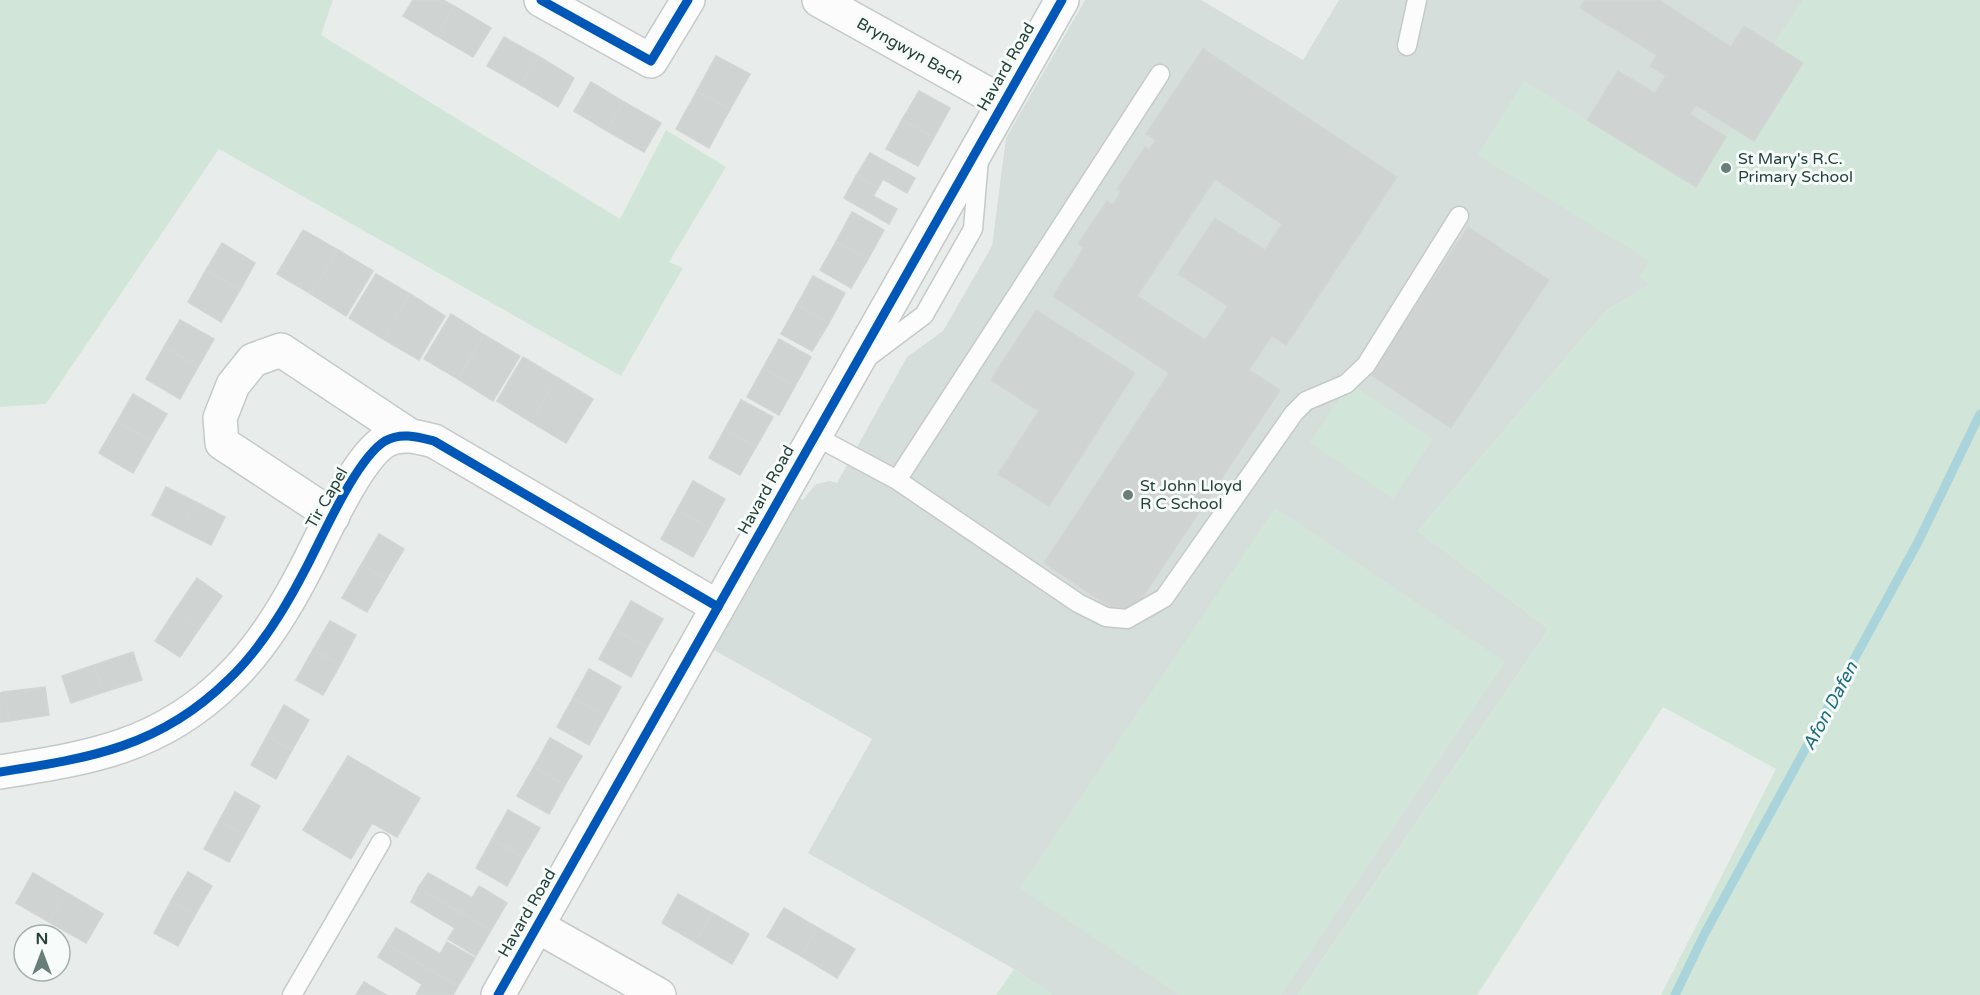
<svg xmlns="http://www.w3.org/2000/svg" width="1980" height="995" font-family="'Varela Round',sans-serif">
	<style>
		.built { fill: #d6dedb }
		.green { fill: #d1e6d8 }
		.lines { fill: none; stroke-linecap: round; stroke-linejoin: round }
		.stream { stroke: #a9d4db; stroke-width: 9 }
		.building { fill: #cfd4d2; stroke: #d1d6d4; stroke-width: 1.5; fill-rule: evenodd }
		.lane-casing { stroke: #c5cac8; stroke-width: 21 }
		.street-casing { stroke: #c5cac8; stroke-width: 36 }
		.lane { stroke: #fcfcfc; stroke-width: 18 }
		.street { stroke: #fcfcfc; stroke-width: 33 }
		.cycleway-casing { stroke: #f7fbf9; stroke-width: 13 }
		.cycleway { stroke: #0057b8; stroke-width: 9 }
		.poi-dot { fill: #697e78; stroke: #f7fbf9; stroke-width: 2 }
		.labels { text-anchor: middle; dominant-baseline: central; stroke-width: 6; stroke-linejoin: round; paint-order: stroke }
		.street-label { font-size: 16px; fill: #24423a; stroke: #f7fbf9 }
		.poi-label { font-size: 16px; fill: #24423a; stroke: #f7fbf9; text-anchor: start }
		.water-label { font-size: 18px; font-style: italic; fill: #1c6f80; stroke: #f7fbf9 }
	</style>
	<rect width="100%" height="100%" fill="#e8edeb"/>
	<path class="built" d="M1085,0h116l102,60 36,-60h641l-329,284 -44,26 -189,221 131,98 -251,366h-246l-38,-26 -206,-116 64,-114 -158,-89 86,-152 3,2 13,-16 14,-3 7,2 70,-126 36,-26 49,-85 14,-108z"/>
	<g class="green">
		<path d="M0,0h333l-12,35 299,184 46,-89 60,37 -57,95 14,6 -62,108 -402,-227 -173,255 -46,3z"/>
		<path d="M1803,0h177v995h-319l115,-226 -113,-62 -186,288h-179l251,-366 -131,-98 189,-221 44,-26 -12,-7 11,-16 -172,-106 46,-74 172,106 36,-60 23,13 48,-77 -30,-18z"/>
		<path d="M1350,383l83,56 -40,60 -83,-57z"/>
		<path d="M1275,508l230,154 -224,333h-101l-160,-107z"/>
		<path d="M1014,969l38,26h-56z"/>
	</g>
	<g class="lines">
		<path class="stream" d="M1675,995l30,-62 213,-391 62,-128"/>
	</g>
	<g class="building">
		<path d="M413,0h30l11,6 -17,30 -34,-20z"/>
		<path d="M1585,0h74l72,47 13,-21 59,37 -49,78 -58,-36 -6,9 36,23 -30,50 -109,-67 31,-49 37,22 11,-17 -16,-10 7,-11 -77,-47z"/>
		<path d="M454,6l37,22 -18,29 -36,-21z"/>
		<path d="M504,37l34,19 -17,29 -34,-19z"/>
		<path d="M1203,49l194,128 -111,168 -14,-9 -23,34 31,20 -152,229 -84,-56 125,-190 -116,-77 31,-48 -6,-4 29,-43 6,4 8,-14 -4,-2 28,-42 4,3 7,-10 -10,-6zM1215,179l67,45 -17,26 -50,-32 -37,56 50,32 -23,34 -68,-44z"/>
		<path d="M538,56l36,22 -16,29 -37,-22z"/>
		<path d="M716,56l34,18 -20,35 -33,-18z"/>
		<path d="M591,82l33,20 -17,29 -33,-20z"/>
		<path d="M697,91l33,18 -21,39 -33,-19z"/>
		<path d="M919,91l31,17 -16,29 -32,-17z"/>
		<path d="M624,102l37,21 -17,29 -37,-21z"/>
		<path d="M902,120l32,17 -16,29 -32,-17z"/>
		<path d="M870,153l45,25 -8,15 -24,-14 -5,9 -22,-12z"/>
		<path d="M856,176l22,12 -5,8 24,13 -8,15 -45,-26z"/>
		<path d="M852,212l32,18 -16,29 -32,-17z"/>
		<path d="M1468,227l81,53 -98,148 -81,-54z"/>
		<path d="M303,230l35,20 -27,44 -34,-20z"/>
		<path d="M836,242l32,17 -17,29 -31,-18z"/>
		<path d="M222,243l33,20 -15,27 -34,-20z"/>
		<path d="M338,250l35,21 -27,45 -35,-22z"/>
		<path d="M206,270l34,20 -19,32 -33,-20z"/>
		<path d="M376,274l34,20 -27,45 -34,-21z"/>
		<path d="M813,276l32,17 -16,30 -32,-18z"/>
		<path d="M410,294l35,22 -26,44 -36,-21z"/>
		<path d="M797,305l32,18 -17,28 -31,-17z"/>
		<path d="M1036,310l99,63 -86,133 -51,-32 41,-63 -48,-31z"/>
		<path d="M451,314l33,21 -26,44 -34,-20z"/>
		<path d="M180,320l34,19 -16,28 -34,-20z"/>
		<path d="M484,335l36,21 -27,45 -35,-22z"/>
		<path d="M779,339l32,18 -16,29 -32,-18z"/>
		<path d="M164,347l34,20 -18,32 -34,-20z"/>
		<path d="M523,357l35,21 -27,44 -34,-21z"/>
		<path d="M763,368l32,18 -16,29 -32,-18z"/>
		<path d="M558,378l35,21 -27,44 -35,-21z"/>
		<path d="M133,394l34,20 -16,27 -34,-19z"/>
		<path d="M741,400l32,17 -17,30 -31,-18z"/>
		<path d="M117,422l34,19 -18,32 -34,-20z"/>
		<path d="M725,429l31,18 -16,28 -31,-17z"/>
		<path d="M693,481l32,18 -16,29 -32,-18z"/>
		<path d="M166,487l30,15 -15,28 -29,-15z"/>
		<path d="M196,502l29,15 -14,28 -30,-15z"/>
		<path d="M677,510l32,18 -16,29 -32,-18z"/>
		<path d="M379,534l25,15 -18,30 -25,-14z"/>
		<path d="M361,565l25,14 -19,33 -25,-14z"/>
		<path d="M197,578l25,18 -23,33 -25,-17z"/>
		<path d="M631,601l32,18 -16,28 -32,-17z"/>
		<path d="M174,612l25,17 -19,28 -25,-16z"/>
		<path d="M330,621l26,14 -16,30 -27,-15z"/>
		<path d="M615,630l32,17 -16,30 -32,-18z"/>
		<path d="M313,650l27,15 -17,30 -27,-15z"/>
		<path d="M133,652l9,28 -38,12 -10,-27z"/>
		<path d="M94,665l10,27 -33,11 -9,-27z"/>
		<path d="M589,669l32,18 -16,29 -32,-18z"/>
		<path d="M45,687l4,28 -40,6 -5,-29z"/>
		<path d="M4,692l5,29 -9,1v-29z"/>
		<path d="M573,698l32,18 -16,29 -32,-18z"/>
		<path d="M284,705l25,15 -17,30 -25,-14z"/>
		<path d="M267,736l25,14 -16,29 -25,-14z"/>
		<path d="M550,738l32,18 -17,29 -31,-18z"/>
		<path d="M348,756l72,42 -23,39 -25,-14 -21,36 -48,-29z"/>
		<path d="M534,767l31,18 -16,29 -32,-18z"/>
		<path d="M235,792l25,14 -16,29 -25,-14z"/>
		<path d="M508,810l32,18 -17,29 -31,-18z"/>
		<path d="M219,821l25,14 -15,27 -25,-13z"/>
		<path d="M492,839l31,18 -16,29 -31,-18z"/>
		<path d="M188,872l24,14 -17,29 -24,-14z"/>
		<path d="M33,873l34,20 -18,29 -33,-19z"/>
		<path d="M428,873l44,25 7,-12 28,17 -16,27 -73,-42z"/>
		<path d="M418,888l73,42 -15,26 -28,-17 7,-11 -44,-26z"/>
		<path d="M67,893l36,21 -17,29 -37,-21z"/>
		<path d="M678,894l34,19 -17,29 -33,-19z"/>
		<path d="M171,901l24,14 -17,31 -24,-13z"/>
		<path d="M784,908l34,20 -17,28 -34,-19z"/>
		<path d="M712,913l37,21 -17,30 -37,-22z"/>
		<path d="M396,928l44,26 7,-12 28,16 -17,28 -72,-42z"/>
		<path d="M818,928l37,21 -18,29 -36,-22z"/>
		<path d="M386,944l72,42 -5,9h-37l6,-11 -44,-27z"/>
		<path d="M364,982l22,13h-30z"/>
	</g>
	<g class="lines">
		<g class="lane-casing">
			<g id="lane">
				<path d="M1407,46l10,-46"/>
				<path d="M868,357l56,-42 49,-86 6,-70"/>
				<path d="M813,435l84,45 181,123 28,14 21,2 37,-21 130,-185 12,-12 40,-17 20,-19 93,-149"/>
				<path d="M897,480l263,-406"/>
				<path d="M292,995l89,-153"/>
			</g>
		</g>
		<g class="street-casing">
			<g id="street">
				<path d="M541,0l110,61 37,-61"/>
				<path d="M819,0l183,102"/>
				<path d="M333,516l-111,-73 -2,-25 13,-33 20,-25 28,-10 128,85"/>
				<path d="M0,772c90,-14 160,-25 228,-92 32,-30 58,-73 78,-112 17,-32 50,-109 79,-127 16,-9 33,-4 49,0l284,166"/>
				<path d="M537,926l122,69"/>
				<path d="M498,995l564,-995"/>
			</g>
		</g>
		<use href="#lane" class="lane"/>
		<use href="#street" class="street"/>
		<g class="cycleway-casing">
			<g id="cycleway">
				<path d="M541,0l110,61 37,-61"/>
				<path d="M0,772c90,-14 160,-25 228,-92 32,-30 58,-73 78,-112 17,-32 50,-109 79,-127 16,-9 33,-4 49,0l284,166"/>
				<path d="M498,995l564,-995"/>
			</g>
		</g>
		<use href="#cycleway" class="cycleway"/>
	</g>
	<g class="poi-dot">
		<circle cx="1726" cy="168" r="6"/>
		<circle cx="1128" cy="495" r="6"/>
	</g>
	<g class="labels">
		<g class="street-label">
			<text transform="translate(910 51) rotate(29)">Bryngwyn Bach</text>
			<text transform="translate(1006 67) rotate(-60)">Havard Road</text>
			<text transform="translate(766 490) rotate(-61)">Havard Road</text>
			<text transform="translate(327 498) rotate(-60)">Tir Capel</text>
			<text transform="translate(527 913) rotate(-60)">Havard Road</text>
		</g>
		<g class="poi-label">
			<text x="1738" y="159">St Mary's R.C.<tspan x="1738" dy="18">Primary School</tspan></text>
			<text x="1140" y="486">St John Lloyd<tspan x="1140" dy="18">R C School</tspan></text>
		</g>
		<g class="water-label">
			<text transform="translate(1830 706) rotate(-62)">Afon Dafen</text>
		</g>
	</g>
	<g transform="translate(42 953)"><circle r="28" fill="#f7fbf9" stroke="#a3b1ad" stroke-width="1.5"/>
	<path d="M0-4.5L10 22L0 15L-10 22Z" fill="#697e78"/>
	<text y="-9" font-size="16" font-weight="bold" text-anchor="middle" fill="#24423a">N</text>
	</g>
</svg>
